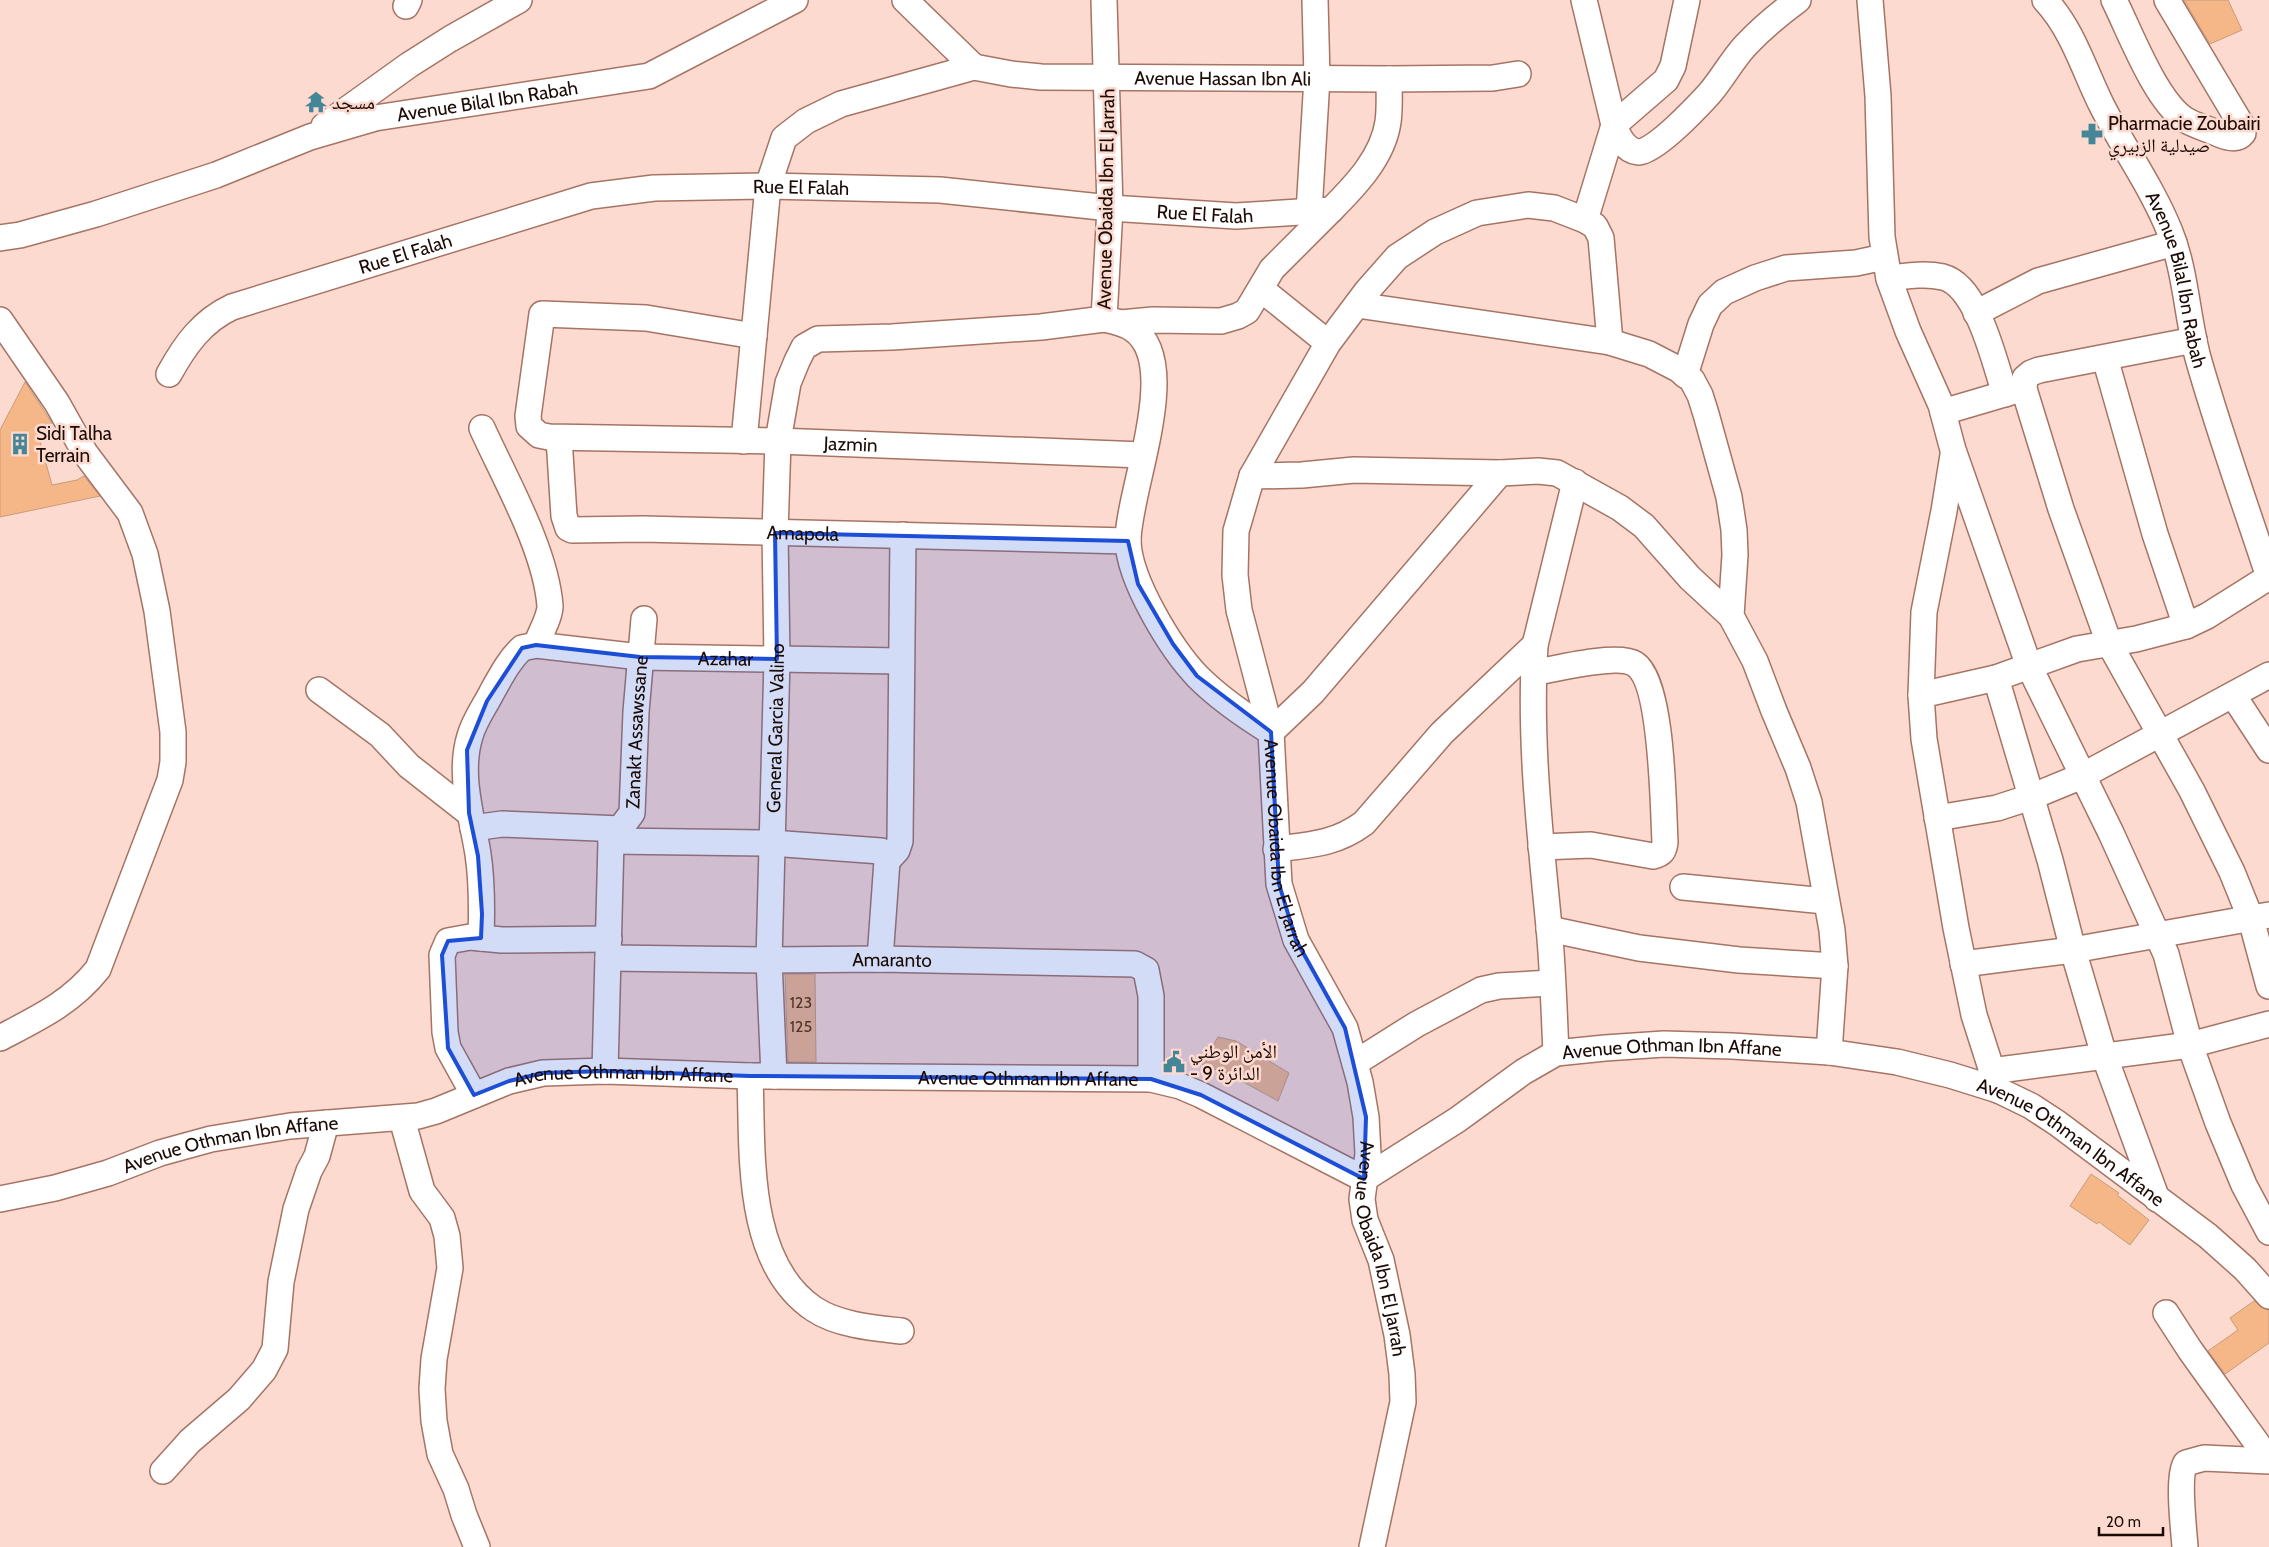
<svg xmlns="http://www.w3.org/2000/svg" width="2269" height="1547" font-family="Cabin,'Noto Naskh Arabic',sans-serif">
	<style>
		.building { fill: #f5b787; stroke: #c79c7b }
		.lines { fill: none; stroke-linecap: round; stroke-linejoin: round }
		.minor-casing { stroke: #a67464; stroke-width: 28 }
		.minor { stroke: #fff; stroke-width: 25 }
		.marked { fill: #1d4ed8; fill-opacity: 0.2; stroke: #1d4ed8; stroke-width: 4; stroke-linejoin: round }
		.labels { text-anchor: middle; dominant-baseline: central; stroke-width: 5; stroke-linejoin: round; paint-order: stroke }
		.number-label { font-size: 16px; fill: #523526 }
		.street-label { font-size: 19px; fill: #1c0a05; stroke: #fddacf }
		.poi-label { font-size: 19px; fill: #1c0a05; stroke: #fddacf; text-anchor: start }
	</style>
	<rect width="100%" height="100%" fill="#fddacf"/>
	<g class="building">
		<path d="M2184,0h44l14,30 -32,14z"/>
		<path d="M25,382l27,41 -16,4 16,58 25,-5 7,-4 16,20 -100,21v-87z"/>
		<path d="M785,974h30l1,88h-28z"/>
		<path d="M1218,1037l18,4 53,32 -11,28 -40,-22 -36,-15z"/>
		<path d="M2091,1174l28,19 -2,2 32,25 -19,25 -31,-23 -2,2 -27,-18z"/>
		<path d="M2254,1301l15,10v32l-44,31 -17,-23 30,-21 -8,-12z"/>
	</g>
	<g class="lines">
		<g class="minor-casing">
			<g id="minor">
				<path d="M905,0l69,67"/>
				<path id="s1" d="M1104,0l6,208 -6,111c10,2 20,4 29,10 50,34 -5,161 -5,212 1,39 43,108 70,136 22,22 47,39 73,55l8,152 17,56 49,88 15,54 6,35 2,37 -6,45 3,21 16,40 16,75 5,39 1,28 -31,145"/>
				<path d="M1584,0l30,125c4,11 10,25 24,27 15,2 60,-46 71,-58 13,-15 23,-34 37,-49 16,-17 33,-31 52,-45"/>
				<path d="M1870,0l8,96 4,141 7,42 19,52 33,74 12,45 76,216 82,167 55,121 24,91 28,78 26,62 25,47"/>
				<path id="s2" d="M2045,0c28,30 39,70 57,106 22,43 50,81 68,126 16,40 17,85 28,126 21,74 47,146 71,219"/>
				<path d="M2114,0c16,32 41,99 70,119 9,6 24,10 35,15 7,3 18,7 24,-1l-1,-7 -75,-126"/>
				<path d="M406,6l3,-6"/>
				<path d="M324,126l85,-61 41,-26 69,-39"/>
				<path d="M1309,212l8,-134 -2,-78"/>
				<path d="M1585,220l29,-95 52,-45 7,-14 14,-66"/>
				<path id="s3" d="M0,238l20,-3 76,-21 120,-39 94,-38 65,-19 274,-42 146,-76"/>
				<path d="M1889,278c17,-2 36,-5 54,-1 35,9 52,87 62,117"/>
				<path d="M1261,289l67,54"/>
				<path d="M1357,305l253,37 39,12 29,15 14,11 8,15 6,19 23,83 5,33 1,25 -4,61 24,45 19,50 24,57 11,34 23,128 3,36 -6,86"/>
				<path d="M1976,313l62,-32 136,-38"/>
				<path d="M0,320l57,83 28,50 45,60 15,41 12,57 16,121v30l-3,18 -72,189c-27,34 -60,49 -98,69"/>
				<path d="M1121,323l32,-3 68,1 17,-5 9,-5 25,-42 59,-59"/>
				<path id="s4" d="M754,336l-108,-18 -104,-4 -14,102 1,10 10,9 10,2 229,4 365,14"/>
				<path d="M2194,340l-155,30 -8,3 -6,5 -1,11 37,120 48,134 83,148 40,81 19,47 18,67"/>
				<path d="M2105,358l50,176 31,92"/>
				<path id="s5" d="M169,374c16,-29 33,-53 63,-67l359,-111 63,-8 114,-2 172,4 170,18 126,8 95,-6c24,-24 52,-53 57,-88 2,-14 1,-29 1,-43"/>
				<path d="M1685,375l16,-51 9,-19 14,-13 31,-14 31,-10 70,-5 28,-6"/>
				<path d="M1943,412l78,-23"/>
				<path d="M482,428c23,51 64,122 68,178 0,11 -10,28 -14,39"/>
				<path id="s6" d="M559,438l5,78 4,12 4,2 71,-1 485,12"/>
				<path id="s7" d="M744,441l24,-255 16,-48 22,-17 35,-17 133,-37 37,7 30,3 348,2 104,-1 25,-4"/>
				<path d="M1953,455l-9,56 -20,101 -3,83 3,44 32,189 18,87 24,75"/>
				<path d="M1252,476l50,-1 52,-5 146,3 38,-2 19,2 63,35 24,18 46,52 41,38"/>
				<path d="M1533,673c21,-4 85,-20 102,-9 28,19 28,143 30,178 -1,9 -3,12 -12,14l-62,-11 -50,2"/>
				<path d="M1996,678l54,182 23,90 31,105 53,144"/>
				<path d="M319,690l61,45 29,31 60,47"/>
				<path d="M1921,695l75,-17 81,-29 59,-10 50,-13 21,-10 62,-39"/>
				<path d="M2233,695l36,55"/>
				<path d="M1271,732l-32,-122 -4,-35 1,-44 16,-55 76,-133 39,-52 30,-34 38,-25 42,-19 51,-8 26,3 31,12 10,6 6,12 9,104"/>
				<path d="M1271,732l42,-40 187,-219"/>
				<path d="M1937,818l60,-10 34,-11 51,-21 187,-101"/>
				<path d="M473,828l29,-4 119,5"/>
				<path d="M611,841l160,2 110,8 6,10 -7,98"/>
				<path d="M1276,849c34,-4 60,-5 88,-26l78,-90 93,-88"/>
				<path d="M887,861l10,-11 3,-9 3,-306"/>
				<path d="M1683,887l142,14"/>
				<path d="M1549,929l90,19 100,12 96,6"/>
				<path id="s8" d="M481,938c1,-28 1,-57 -3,-84 -6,-37 -20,-80 -8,-118 4,-15 15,-30 22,-44 9,-16 17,-32 30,-44l14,-3 104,12 261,4"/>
				<path id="s9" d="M608,958l161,2 111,-1 255,5 11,6 5,26v83"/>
				<path d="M1963,964l110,-14 196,-35"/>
				<path d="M1556,1053c-2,-42 -3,-84 -7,-126 -9,-94 -20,-187 -14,-282l40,-163"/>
				<path d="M1355,1063l62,-39 64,-34 18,-4 53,-3"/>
				<path id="s10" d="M605,1071l6,-230 21,-28 4,-101 8,-93"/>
				<path d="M1991,1071l199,-26 79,-21"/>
				<path d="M750,1076c3,74 -6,186 64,233 24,16 59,19 87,22"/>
				<path id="s11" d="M774,1076l-5,-116 8,-301 -2,-126 3,-92 10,-58 9,-22 7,-14 14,-8 74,-2 149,-10 63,-8"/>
				<path d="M474,1095l-26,-47 -3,-16 -3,-77 6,-14 22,-4 32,3 107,-1"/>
				<path d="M402,1119l20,72 20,27 5,18 3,32 -16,91 -2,30 2,32 6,33 16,35 8,26 13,32"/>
				<path id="s12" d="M1364,1179l93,-59 66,-48 33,-19 49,-5 59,-4 68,2 97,6 68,10 53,13 48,15 33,16 26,17 151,113 37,33 24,27"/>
				<path id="s13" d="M0,1199l55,-11 53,-15 52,-20 51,-14 79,-13 128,-10 18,-5 73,-30 34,-8 62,-2 145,5 401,3 29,7 21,9 163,84"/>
				<path d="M2166,1313l24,37 79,110"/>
				<path d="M163,1471l27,-30 49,-42 25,-29 11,-21 6,-67 15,-73 13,-38 8,-15 9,-33"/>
				<path d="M2185,1547c-1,-16 -8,-72 1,-84l18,-5 65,3"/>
			</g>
		</g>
		<use href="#minor" class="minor"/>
	</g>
	<path class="marked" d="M775,533l353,8 10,43 35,60 24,32 74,56 8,152 17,56 49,88 21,89 -2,62 -163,-84 -50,-16 -401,-3 -145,-5 -62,2 -34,8 -35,14 -26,-47 -6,-93 6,-14 33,-3 1,-24 -4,-58 -9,-43 -2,-63 20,-49 35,-53 14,-3 104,12 137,2z"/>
	<defs>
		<g id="temple-bare" transform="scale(1.725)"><path d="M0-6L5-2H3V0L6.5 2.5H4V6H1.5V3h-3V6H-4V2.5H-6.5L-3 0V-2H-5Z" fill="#448597" stroke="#fddacf" stroke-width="2.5" paint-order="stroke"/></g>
		<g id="pharmacy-bare" transform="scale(1.725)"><path d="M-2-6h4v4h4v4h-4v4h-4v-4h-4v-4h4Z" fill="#448597" stroke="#fddacf" stroke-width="2.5" paint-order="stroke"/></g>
		<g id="building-bare" transform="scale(1.725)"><path d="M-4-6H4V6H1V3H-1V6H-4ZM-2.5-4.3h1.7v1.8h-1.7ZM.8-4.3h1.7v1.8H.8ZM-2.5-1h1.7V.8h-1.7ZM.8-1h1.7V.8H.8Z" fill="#448597" stroke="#fddacf" stroke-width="2.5" paint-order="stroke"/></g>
		<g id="civic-bare" transform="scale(1.725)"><path d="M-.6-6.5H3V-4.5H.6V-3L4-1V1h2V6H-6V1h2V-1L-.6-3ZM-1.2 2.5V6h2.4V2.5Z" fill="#448597" stroke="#fddacf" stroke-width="2.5" paint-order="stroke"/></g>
	</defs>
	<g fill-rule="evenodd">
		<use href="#temple-bare" x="316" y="102"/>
		<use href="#pharmacy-bare" x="2092" y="134"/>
		<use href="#building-bare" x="20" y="444"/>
		<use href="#civic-bare" x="1174" y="1062"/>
	</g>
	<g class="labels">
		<g class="number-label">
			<text x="801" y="1002">123</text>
			<text x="801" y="1026">125</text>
		</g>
		<g class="street-label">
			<text stroke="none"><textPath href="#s7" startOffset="761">Avenue Hassan Ibn Ali</textPath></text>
			<text stroke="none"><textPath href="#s3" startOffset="508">Avenue Bilal Ibn Rabah</textPath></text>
			<text stroke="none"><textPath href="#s5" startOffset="680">Rue El Falah</textPath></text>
			<text transform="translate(1106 199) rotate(-89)">Avenue Obaida Ibn El Jarrah</text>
			<text stroke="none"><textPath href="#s5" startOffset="1085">Rue El Falah</textPath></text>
			<text stroke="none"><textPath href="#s5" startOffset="275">Rue El Falah</textPath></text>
			<text stroke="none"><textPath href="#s2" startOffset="312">Avenue Bilal Ibn Rabah</textPath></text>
			<text stroke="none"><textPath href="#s4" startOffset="652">Jazmin</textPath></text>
			<text stroke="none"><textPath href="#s6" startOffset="326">Amapola</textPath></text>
			<text stroke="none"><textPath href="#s8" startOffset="511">Azahar</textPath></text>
			<text stroke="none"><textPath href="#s11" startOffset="348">General Garcia Valino</textPath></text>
			<text stroke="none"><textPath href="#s10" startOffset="346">Zanakt Assawssane</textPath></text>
			<text stroke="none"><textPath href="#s1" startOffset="935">Avenue Obaida Ibn El Jarrah</textPath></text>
			<text stroke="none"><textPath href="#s9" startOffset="284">Amaranto</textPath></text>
			<text stroke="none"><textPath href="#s12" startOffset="346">Avenue Othman Ibn Affane</textPath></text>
			<text stroke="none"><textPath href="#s13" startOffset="1046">Avenue Othman Ibn Affane</textPath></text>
			<text stroke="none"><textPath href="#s13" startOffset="641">Avenue Othman Ibn Affane</textPath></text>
			<text stroke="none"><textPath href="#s12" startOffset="766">Avenue Othman Ibn Affane</textPath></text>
			<text stroke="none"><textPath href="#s13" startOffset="238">Avenue Othman Ibn Affane</textPath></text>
			<text stroke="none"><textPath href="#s1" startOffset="1355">Avenue Obaida Ibn El Jarrah</textPath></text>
		</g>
		<g class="poi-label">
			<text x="332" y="102">مسجد</text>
			<text x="2108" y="123">Pharmacie Zoubairi<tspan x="2108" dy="22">صيدلية الزبيري</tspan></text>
			<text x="36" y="433">Sidi Talha<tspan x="36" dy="22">Terrain</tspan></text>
			<text x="1190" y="1051">الأمن الوطني<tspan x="1190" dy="22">- الدائرة 9</tspan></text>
		</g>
	</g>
	<path d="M2099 1527v8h64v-8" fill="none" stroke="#1c0a05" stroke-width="2.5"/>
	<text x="2106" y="1527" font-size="15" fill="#1c0a05" stroke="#fddacf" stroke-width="4" paint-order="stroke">20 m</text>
</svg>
